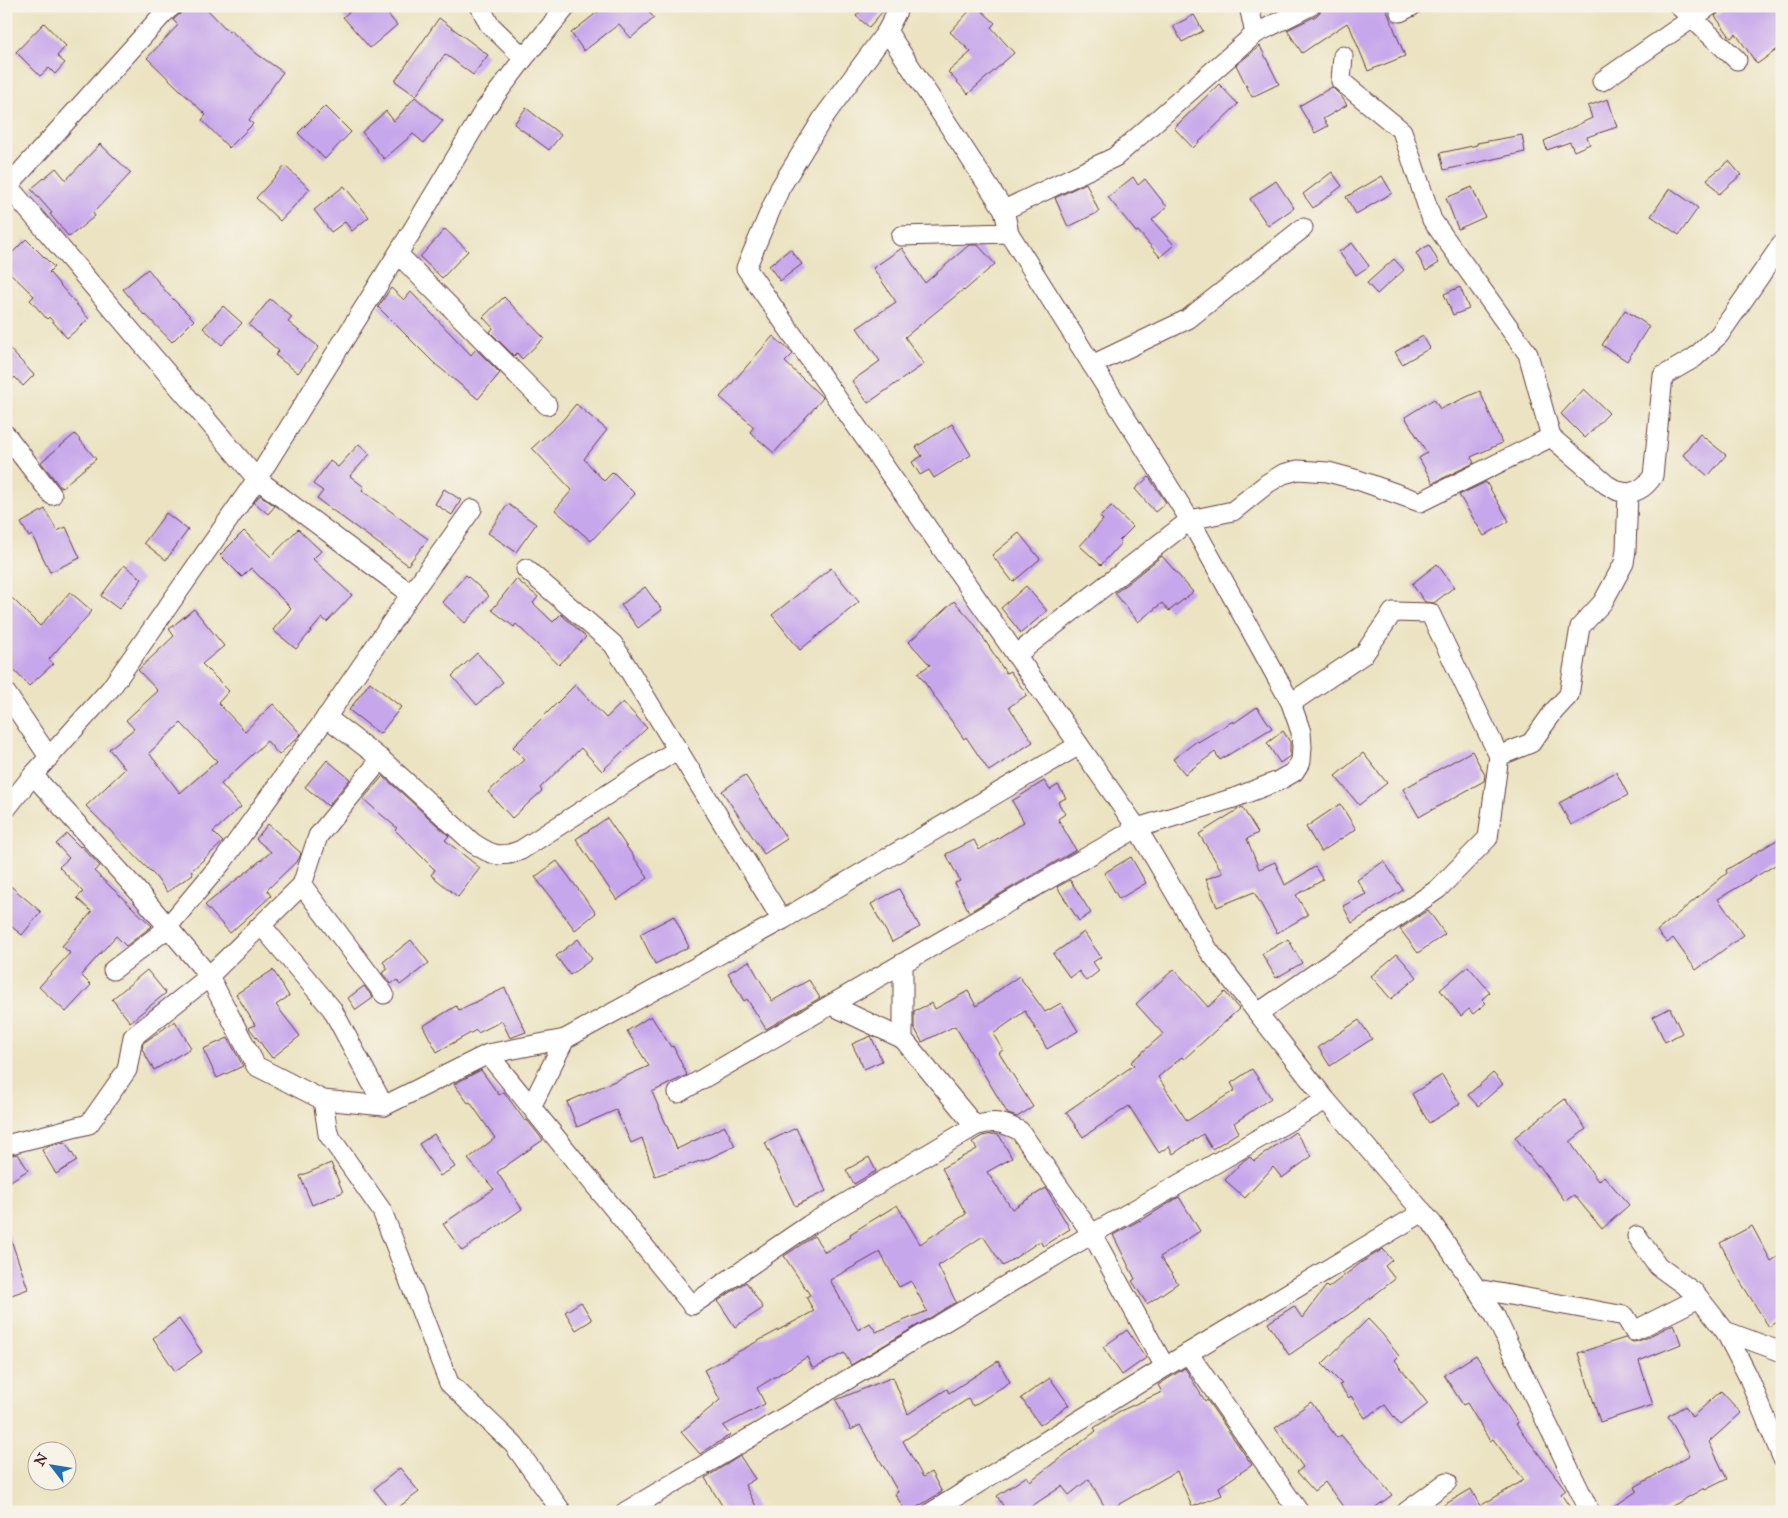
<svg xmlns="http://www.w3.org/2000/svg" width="1788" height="1518" font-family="'IM FELL Great Primer',serif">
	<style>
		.building { fill: #c7a7eb; fill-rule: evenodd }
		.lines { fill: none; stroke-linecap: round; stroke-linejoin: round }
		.minor-casing { stroke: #623c42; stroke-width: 21 }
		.minor { stroke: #fff; stroke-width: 19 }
	</style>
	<rect width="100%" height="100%" fill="#f7f3e8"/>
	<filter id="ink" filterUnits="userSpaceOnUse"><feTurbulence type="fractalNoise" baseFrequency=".02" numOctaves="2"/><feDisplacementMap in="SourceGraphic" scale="10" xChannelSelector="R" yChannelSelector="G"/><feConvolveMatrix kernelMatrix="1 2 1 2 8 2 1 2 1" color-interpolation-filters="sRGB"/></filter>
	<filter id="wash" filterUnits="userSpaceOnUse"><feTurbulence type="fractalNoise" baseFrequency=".0096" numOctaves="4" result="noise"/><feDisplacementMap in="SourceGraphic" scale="20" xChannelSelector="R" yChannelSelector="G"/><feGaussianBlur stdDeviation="1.12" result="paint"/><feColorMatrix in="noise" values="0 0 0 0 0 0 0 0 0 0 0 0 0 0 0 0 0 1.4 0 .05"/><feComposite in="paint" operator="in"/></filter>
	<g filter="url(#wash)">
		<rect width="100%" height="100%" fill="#ebe3c1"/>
		<g id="blocks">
			<g class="building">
				<path d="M183,6h21l25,26 1,-2 27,24 26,18 -34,48 4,4 -24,24 -27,-28 4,-5 -59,-57 31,-33 -5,-5 7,-6z"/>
				<path d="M356,6h25l16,19 -27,23 -27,-31z"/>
				<path d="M605,6h39l10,12 -23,20 -12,-14 -35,27 -13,-18z"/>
				<path d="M864,6h19l1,4 -15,17 -13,-11z"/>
				<path d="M974,6h3l18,17 -4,4 23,26 -46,41 -20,-22 23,-20 -21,-20z"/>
				<path d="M1321,6h64l20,50 -37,15 -18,-44h-1l-2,-4 -45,30 -15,-23 29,-14 4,-4z"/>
				<path d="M1727,6h55v40l-25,18 -21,-30 -5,4 -16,-22z"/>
				<path d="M1194,15l9,16 -21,11 -9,-16z"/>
				<path d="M439,18l49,37 -15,20 -28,-21 -29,42 -21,-15z"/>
				<path d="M44,23l22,23 -9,10 8,7 -10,11 -6,-6 -9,8 -24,-24z"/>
				<path d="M1260,46l19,38 -27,13 -16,-32z"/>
				<path d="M1219,84l19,20 -45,44 -19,-20z"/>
				<path d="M1332,87l9,9 6,9 -24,14 5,7 -13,7 -16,-27z"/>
				<path d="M415,97l28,24 -19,22 -11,-9 -29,25 -22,-27 24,-21 8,10z"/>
				<path d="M1608,99l9,28 -30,10 3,7 -16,7 -4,-9 -23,8 -3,-9 48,-23 -4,-12z"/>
				<path d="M325,106l26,26 -26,27 -27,-26z"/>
				<path d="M526,108l35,27 -12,15 -35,-26z"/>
				<path d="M1522,135l3,17 -81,18 -4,-17 37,-8v-2z"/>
				<path d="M100,144l31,29 -38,40 2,3 -26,21 -19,-23 2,-1 -21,-24 25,-21 10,12z"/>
				<path d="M1729,161l12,14 -22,19 -12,-15z"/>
				<path d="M285,166l25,23 -30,32 -24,-23z"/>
				<path d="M1332,172l10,14 -29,22 -10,-14z"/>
				<path d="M1382,176l10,17 -36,21 -10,-17z"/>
				<path d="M1133,177l5,8 7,-6 22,28 -15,13 22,25 -14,12 -22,-26 -2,1 -28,-35z"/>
				<path d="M1276,181l18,27 -26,18 -18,-27z"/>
				<path d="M1086,183l13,29 -31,15 -13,-29z"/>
				<path d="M344,186l25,31 -17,14 -7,-9 -14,10 -17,-22z"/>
				<path d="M1472,187l13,30 -27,12 -12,-31z"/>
				<path d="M1670,188l28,20 -19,27 -28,-19z"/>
				<path d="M445,229l23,22 -26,27 -22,-21z"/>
				<path d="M26,239l28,28 -5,5 40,47 -22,19 -18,-21 -2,2 -17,-19 4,-4 -28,-27v-10z"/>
				<path d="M1352,243l17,23 -13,9 -17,-23z"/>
				<path d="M969,245h9l17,19 -31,27 -1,-1 -58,47 19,27 -56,39 -16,-22 28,-20 -23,-33 39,-26 -23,-34 29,-20 23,35z"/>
				<path d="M1429,245l10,18 -13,8 -10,-18z"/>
				<path d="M790,249l12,15 -22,17 -11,-15z"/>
				<path d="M1394,259l10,11 -27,24 -10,-11z"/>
				<path d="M148,269l19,24 27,27 -22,22 -27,-28 -1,1 -21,-26z"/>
				<path d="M1460,287l9,22 -16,6 -9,-21z"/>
				<path d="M391,288l13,12 7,-8 60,63 5,-6 24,24 -22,26 -44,-36 -56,-56z"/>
				<path d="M504,297l40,41 -22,21 -5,-6 -3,3 -24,-24 3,-4 -10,-11z"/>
				<path d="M270,299l22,18 -4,5 31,25 -21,26 -23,-18 4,-4 -30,-26z"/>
				<path d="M223,306l19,17 -20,22 -19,-17z"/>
				<path d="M1625,310l24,16 -22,35 -25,-16z"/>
				<path d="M773,336l20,18 -8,8 38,36 -49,55 -24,-21 4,-5 -34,-30z"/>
				<path d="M1423,336l7,12 -28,16 -7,-12z"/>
				<path d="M6,345l28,30 -11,11 -8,-9 -9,9z"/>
				<path d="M1584,389l25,24 -24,25 -24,-24z"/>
				<path d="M1480,391l22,52 -31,14 3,6 -41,20 -14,-25 8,-5 -22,-36 29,-18 6,10z"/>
				<path d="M576,404l31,26 -23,29 20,22 9,-9 22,22 -44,47 -36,-31 17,-20 -40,-42 30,-27z"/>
				<path d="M952,424l19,31 -37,23 -5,-8 -9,5 -8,-13 10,-6 -6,-9z"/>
				<path d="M75,434l21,25 -35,29 -20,-26z"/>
				<path d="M1700,434l26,21 -18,21 -25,-21z"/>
				<path d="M359,444l11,10 -20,22 14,11 -2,3 66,49 -20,26 -91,-66 6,-8 -10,-7 17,-23 8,6z"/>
				<path d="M1149,477l17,26 -11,9 -20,-23z"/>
				<path d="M1486,482l23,39 -25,15 -25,-41z"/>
				<path d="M444,489l17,11 -9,15 -17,-11z"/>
				<path d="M260,495l15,11 -7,8 -14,-12z"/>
				<path d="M508,504l28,20 -20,28 -28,-19z"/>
				<path d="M1111,506l22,21 -14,14 2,2 -20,22 -21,-19 23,-26 -3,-3z"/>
				<path d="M45,509l12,22 9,-4 14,31 -30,14 -18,-37 -3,2 -8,-14z"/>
				<path d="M166,513l22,17 -22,30 -22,-17z"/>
				<path d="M298,529l23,22 -8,8 39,36 -25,27 -5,-4 -26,31 -23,-19 18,-22 -40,-40 -9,9 -22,-22 24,-24 27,26z"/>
				<path d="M1019,533l21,26 -27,23 -21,-27z"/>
				<path d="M1162,556l31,36 -24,19 -7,-8 -24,19 -23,-29z"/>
				<path d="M1437,564l17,23 -20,16 -9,-1 -13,-18z"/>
				<path d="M124,565l18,14 -23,30 -18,-13z"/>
				<path d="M831,568l28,34 -59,48 -28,-35z"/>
				<path d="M466,575l23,21 -24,27 -23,-21z"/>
				<path d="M516,579l22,18 -5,6 20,19 8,-8 25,23 -27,28 -43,-41 -2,3 -22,-17z"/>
				<path d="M1026,586l21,25 -26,22 -20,-25z"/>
				<path d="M645,587l17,23 -24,18 -17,-23z"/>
				<path d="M6,592l34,34 30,-34 22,19 -43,48 4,5 -24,22 -23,-24z"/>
				<path d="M954,601l19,21 33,51 4,-2 17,24 -18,12 24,35 -44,29 -23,-34 -2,2 -46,-66 12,-8 -21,-23z"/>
				<path d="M194,609l30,37 -22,18 27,27 -11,12 27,28 28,-27 28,30 -22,21 -12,-14 -46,43 20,23 -28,25 10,10 -32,29 2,3 -26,18 -12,-16 -69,-70 39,-37 -16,-20 25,-20 -8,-9 32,-29 -20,-21 36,-34 -5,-7zM181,723l36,38 -37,32 -31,-40z"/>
				<path d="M477,653l26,29 -26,23 -25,-29z"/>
				<path d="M370,682l31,25 -21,27 -31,-24z"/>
				<path d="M575,685l31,33 17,-16 24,26 -45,43 -21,-23 -41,40 2,3 -30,27 -24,-26 37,-33 -12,-12z"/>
				<path d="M1257,707l15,21 -52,32 -5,-8 -30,22 -12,-15 24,-18 1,1 35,-21 1,2z"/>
				<path d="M1283,731l7,11v14l-10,7 -13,-20z"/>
				<path d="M1472,751l13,24 -1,6 -65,36 -16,-28z"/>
				<path d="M1363,753l24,30 -28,22 -24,-29z"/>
				<path d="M327,760l23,19 -22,27 -23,-19z"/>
				<path d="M1616,772l12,23 -57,30 -12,-22z"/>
				<path d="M745,775l42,64 -23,15 -42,-63z"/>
				<path d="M383,776l66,60 -4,4 35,28 -22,29 -27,-22 4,-5 -40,-40 2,-2 -34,-29z"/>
				<path d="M1044,781l6,9 8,-5 8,13 -8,4 7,12 -7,5 18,31 -107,62 -14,-29 5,-2 -14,-27 28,-14 5,10 45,-28 -12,-21z"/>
				<path d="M1340,804l16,25 -35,23 -15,-25z"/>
				<path d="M1242,807l16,26 -11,6 12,30 16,-7 10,23 30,-18 8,13 -27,15 12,20 -31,18 -23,-41 -37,15 -11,-28 17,-6 -24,-39z"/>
				<path d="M607,818l41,60 -31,22 -41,-61z"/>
				<path d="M268,824l33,29 -2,6 -32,31 4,6 -41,37 -25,-28 66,-53 -15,-13z"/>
				<path d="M67,834l13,13 1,-1 19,20 -6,5 58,55 -26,20 -10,-10 -35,39 10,10 -25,27 -27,-25 31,-34 -8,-7 30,-34 -15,-14 6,-6 -24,-25 10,-9 -13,-14z"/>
				<path d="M1782,837v24l-64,38 26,36 -48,35 -23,-32 -6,5 -10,-12 70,-58 -1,-3z"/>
				<path d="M1131,857l15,26 -27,16 -15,-26z"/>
				<path d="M557,861l39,52 -21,17 -40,-53z"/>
				<path d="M1384,861l19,29 -51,33 -9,-17 23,-12 -9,-14z"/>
				<path d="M1070,880l21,33 -12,8 -22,-34z"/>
				<path d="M6,882l35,30 -19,23 -16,-13z"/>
				<path d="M899,889l21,38 -28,15 -21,-38z"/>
				<path d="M1428,910l17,24 -27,19 -18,-24z"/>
				<path d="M674,916l15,31 -34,17 -15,-30z"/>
				<path d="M1084,932l17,25 -8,5 6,9 -13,10 -7,-10 -9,7 -17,-24z"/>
				<path d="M578,939l14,20 -22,16 -14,-19z"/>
				<path d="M1288,939l14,24 -26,15 -14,-24z"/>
				<path d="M411,940l18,23 -29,22 -3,-5 -6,4 -9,-11 6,-4 -5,-7z"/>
				<path d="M1397,954l20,23 -26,22 -20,-23z"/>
				<path d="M749,961l23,40 37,-21 11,18 -54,31 -19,-30 -3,2 -16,-28z"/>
				<path d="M1468,966l22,26 -8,7 4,4 -13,11 -4,-5 -8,7 -21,-26z"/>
				<path d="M1174,969l34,38 17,-15 14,17 -55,50 -2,-2 -24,20 29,44 48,-31 -4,-7 21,-14 19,29 -37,25 5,9 -27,17 -9,-15 -30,20 -4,-8 -10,7 -30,-47 -46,31 -17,-25 68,-47 -3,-3 32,-28 -27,-30z"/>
				<path d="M147,970l19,23 -36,29 -18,-23z"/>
				<path d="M273,970l16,26 -13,9 24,31 -28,22 -22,-29 -1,-1 6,-3 -19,-31z"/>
				<path d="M1019,976l26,36 16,-9 17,28 -31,18 -22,-38 -32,23 10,16 -4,3 34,54 -16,10 -9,-3 -53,-88 -33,16 -8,-15v-16l18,-8 3,6 33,-18 8,15z"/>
				<path d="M364,986l9,12 -17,12 -8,-12z"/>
				<path d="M505,988l21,44 -16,6 -8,-17 -24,12 -2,-3 -39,22 -14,-26 33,-20 3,4z"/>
				<path d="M1670,1008l12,25 -17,9 -12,-25z"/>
				<path d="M651,1016l20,31 2,-1 14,29 -35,17 25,57 48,-23 10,20 -32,15v-1l-48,16 -13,-38 -11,5 -15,-33 -39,17 -10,-25 82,-36 -22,-35z"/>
				<path d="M1359,1020l13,19 -42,27 -12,-19z"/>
				<path d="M175,1021l16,27 -37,22 -12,-21 1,-6z"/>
				<path d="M871,1036l11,25 -18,8 -12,-25z"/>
				<path d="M228,1038l15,28 -26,12 -14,-29z"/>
				<path d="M481,1070l18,25 5,-3 21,29 2,-1 16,20 -46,32 25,37 -60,42 -19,-27 51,-35 -26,-30 27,-21 -25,-36 -2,1 -14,-19z"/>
				<path d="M1493,1073l10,11 -25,22 -10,-11z"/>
				<path d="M1442,1075l18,29 -31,19 -17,-29z"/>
				<path d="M1565,1099l21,30 -16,13 28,39 6,-5 25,29 -27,24 -28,-34 -9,6 -26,-36 -2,1 -22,-29z"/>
				<path d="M796,1128l30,63 -31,15 -30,-63z"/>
				<path d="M1295,1132l17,24 -30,22 -9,-11 -28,31 -20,-18 19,-20 6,-3 4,4z"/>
				<path d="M434,1134l21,33 -15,9 -21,-32z"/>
				<path d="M993,1134l6,1 13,23 -25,14 25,37 34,-21 24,41 -27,17 -3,-5 -37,25 -20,-30 -45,30 18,36 -105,63 -7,-12 -31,16 -6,-12 -50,31 8,16 -42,22 7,9 -30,19 -19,-22 39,-32 -16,-30 110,-59 -8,-14 4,-2 -26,-39 30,-20 11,16 26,-15 -1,-3 47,-29 23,39 46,-30 -24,-46 35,-19 -5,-7 10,-6zM880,1252l19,35 12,-6 16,30 -51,21 -6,-9 -12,7 -28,-50z"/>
				<path d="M65,1142l12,19 -21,13 -14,-24 6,-4z"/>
				<path d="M18,1154l10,16 -22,14v-28z"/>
				<path d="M869,1157l7,14 -22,13 -8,-14z"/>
				<path d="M331,1163l12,29 -31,13 -12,-29z"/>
				<path d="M1179,1197l21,34 -40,26 18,26 -31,21 -15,-23 3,-2 -22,-44 27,-15v1z"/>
				<path d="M1752,1226l19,35 11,-7v65l-13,8 -29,-46 -20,-38z"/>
				<path d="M6,1234h3l19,55 -22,8z"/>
				<path d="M1383,1249l9,11 -7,6 10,13 -40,31 -66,45 -21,-32 26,-17 8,12 24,-32 2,2 34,-26z"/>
				<path d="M746,1282l17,26 -28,19 -17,-26z"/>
				<path d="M581,1302l11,18 -16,10 -11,-18z"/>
				<path d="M179,1319l23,33 -27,19 -22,-33z"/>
				<path d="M1368,1319l15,16 16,21 -4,4 33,44 -28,21 -15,-20 -20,13 -14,-22 -2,2 -10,-13 3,-1 -20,-20z"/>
				<path d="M1674,1324l7,20 -42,17 14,44 -53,17 -22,-69 47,-15 8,4 6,-1z"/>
				<path d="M1127,1330l19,28 -24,17 -19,-28z"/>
				<path d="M1476,1355l42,68 -2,1 50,66 -5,4 12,18h-141l39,-23 9,17 44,-26 -31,-41 -3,2 -23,-38 -4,2 -19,-30z"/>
				<path d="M998,1361l12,21 -37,24 -5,-7 -65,42 20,36 8,-5 11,20 -33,20h-3l-11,-18 3,-2 -38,-67 -9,5 -15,-30 57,-23 15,37 39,-25 2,4z"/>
				<path d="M1185,1368l20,33 2,-1 45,65 -33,22 3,8 -30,12 -15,-36 -70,40 -18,-32 -20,16 -7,-9 -39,26h-16l-10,-16 30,-20 3,5 66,-50 -2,-3 24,-16 44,-20 -4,-7z"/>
				<path d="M1050,1378l19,27 -29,20 -19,-27z"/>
				<path d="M1721,1391l20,22 -32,29 18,37 -22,11 -1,-2 -42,24h-56l31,-21 -2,-4 55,-32 -22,-39 17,-10 7,11z"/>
				<path d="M1311,1402l26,36 4,-3 51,60 -23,17h-22l-22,-30 -11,9 -17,-19 6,-5 -28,-39z"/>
				<path d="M740,1456l15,23 -10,6 14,27h-33l-21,-34z"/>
				<path d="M400,1468l19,24 -27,20 -18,-23z"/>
			</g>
		</g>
	</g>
	<g filter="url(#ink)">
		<use href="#blocks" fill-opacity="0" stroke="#623c42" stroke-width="1"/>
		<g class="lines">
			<g class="minor-casing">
				<g id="minor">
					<path d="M480,6l9,18 35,34"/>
					<path d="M894,6l3,5 -10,20 117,179 5,23 -108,3"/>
					<path d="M1249,6l6,28"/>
					<path d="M1679,6l58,54"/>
					<path d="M1400,12l12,-6"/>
					<path d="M887,31l-64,87 -43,70 -34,80 391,560 72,123 117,149 106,123 63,93 95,196"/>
					<path d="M1343,56l-2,25 61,50 30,89 96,134 23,83 56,48 11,6 10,2"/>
					<path d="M1602,81l108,-75"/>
					<path d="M6,184l2,2 156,-173 8,-7"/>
					<path d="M6,188l2,-2 249,293 154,115"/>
					<path d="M1004,210l111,-53 140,-123 55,-28"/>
					<path d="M398,254l149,151"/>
					<path d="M1092,365l96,-46 115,-91"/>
					<path d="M6,435l46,60"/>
					<path d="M526,569l87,75 169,276"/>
					<path d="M1016,655l174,-135 43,-9 35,-28 15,-9 15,-4 30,2 30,8 62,22 131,-65"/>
					<path d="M6,693l43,64"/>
					<path d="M1291,703l73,-49 29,-42 37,1 69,143"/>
					<path d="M326,717l55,42 92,84c18,12 27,16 48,7l157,-101"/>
					<path d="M33,775l102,113 74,88 47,90 67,34 61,6 104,-52 204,251 117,-80 166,-99c20,-6 27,-4 45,5l72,103 73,133"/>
					<path d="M6,809l27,-34 78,-87 146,-209 155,-248 73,-122 39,-51 43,-52"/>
					<path d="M302,885l82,109"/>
					<path d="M261,925l71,84 52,97"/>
					<path d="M903,963v76l72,87"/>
					<path d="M113,970l51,-39 59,-70 107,-149 81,-118 61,-85"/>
					<path d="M831,1005l72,34"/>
					<path d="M1258,1013l180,-124 50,-51 11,-82 32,-13 23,-32 15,-16 11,-68 23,-25 21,-39 2,-13 2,-57c12,-2 18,-7 25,-17l10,-100 31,-18 25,-23 63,-91"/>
					<path d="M488,1054l77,-15 217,-119 297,-175"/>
					<path d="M678,1093l459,-265 97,-30 44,-17 16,-9 7,-11 1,-14 -1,-15 -10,-29 -101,-183 -181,-287"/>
					<path d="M323,1100l5,34 54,77 67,172 65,62 48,67"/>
					<path d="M531,1107l34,-68"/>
					<path d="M6,1145l83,-21 38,-54 6,-33 72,-57 97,-95 16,-49 63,-77"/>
					<path d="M1637,1236l21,30 37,27 30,38 23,45 34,81"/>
					<path d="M1477,1289l148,27 9,15 65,-33"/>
					<path d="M1725,1331l57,21"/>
					<path d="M1188,1353l111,159"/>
					<path d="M625,1512l467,-278 234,-134"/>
					<path d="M932,1512l233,-145 258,-155"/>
					<path d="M1406,1512l41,-30"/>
				</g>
			</g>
			<use href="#minor" class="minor"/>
		</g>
	</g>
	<rect width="1788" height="1518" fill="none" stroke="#f7f3e8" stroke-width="25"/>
	<g transform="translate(52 1466) rotate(301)"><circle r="24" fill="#f7f3e8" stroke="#b29e9c"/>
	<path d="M0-4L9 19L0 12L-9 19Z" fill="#1f6fb2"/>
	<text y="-8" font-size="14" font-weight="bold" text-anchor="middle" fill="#4a1f2b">N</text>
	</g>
</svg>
